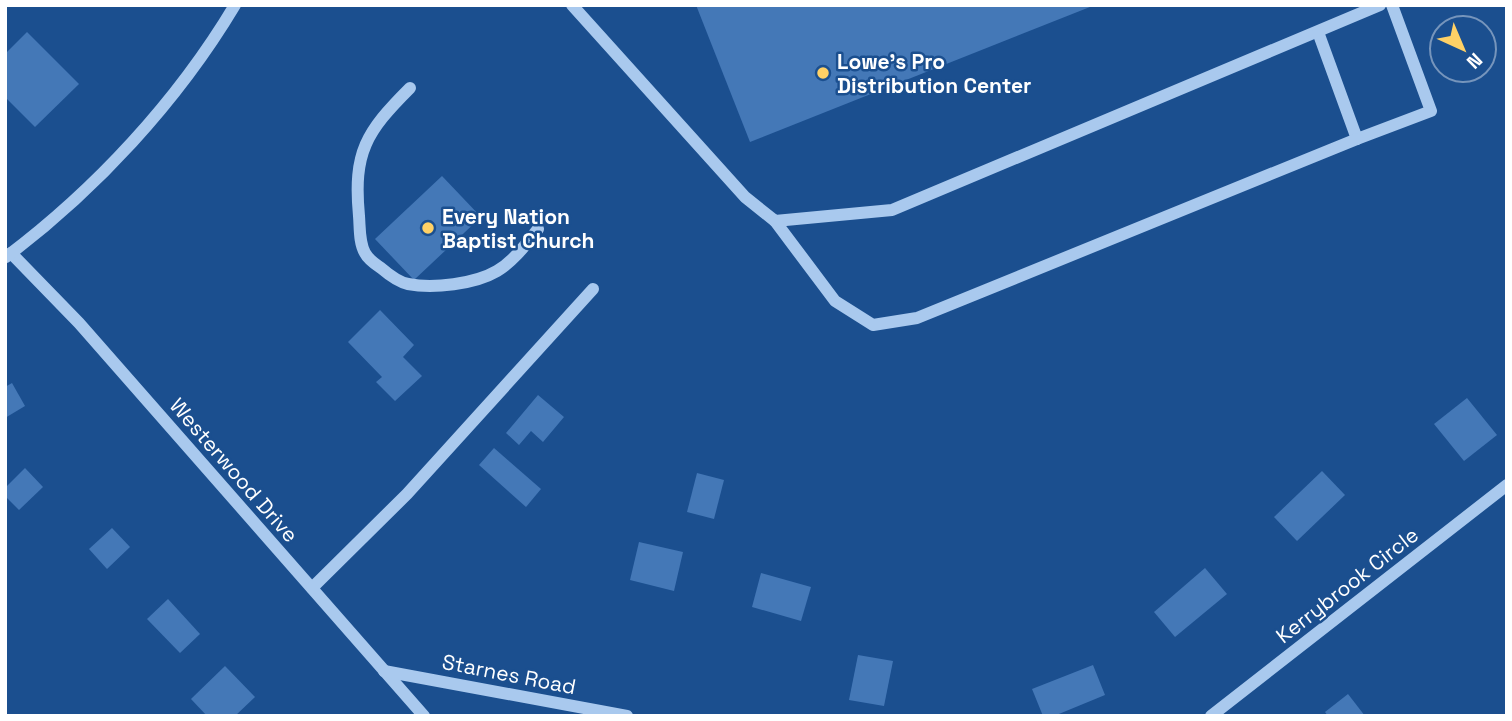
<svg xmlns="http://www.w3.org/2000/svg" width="1512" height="721" font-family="'Space Grotesk',sans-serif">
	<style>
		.building { fill: #4478b7 }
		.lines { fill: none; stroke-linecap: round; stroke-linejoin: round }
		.minor { stroke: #a9c9ee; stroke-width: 12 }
		.poi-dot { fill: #ffd166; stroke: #1b4f8f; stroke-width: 2.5 }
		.labels { text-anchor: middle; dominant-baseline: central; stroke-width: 5; stroke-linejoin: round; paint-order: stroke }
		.poi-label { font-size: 21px; font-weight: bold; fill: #fff; stroke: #1b4f8f; text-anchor: start }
		.street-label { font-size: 21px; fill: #fff; stroke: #1b4f8f }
	</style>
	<rect width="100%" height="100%" fill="#1b4f8f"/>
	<g class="building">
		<path d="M696,5h399l-345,137z"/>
		<path d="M27,32l52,52 -44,43 -30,-30v-43z"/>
		<path d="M442,176l39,41 -67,63 -39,-41z"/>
		<path d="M380,310l34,35 -11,12 19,19 -27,25 -19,-19 6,-5 -34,-35z"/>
		<path d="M12,383l13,23 -20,12v-31z"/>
		<path d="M538,395l26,22 -21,25 -12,-11 -12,14 -13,-12z"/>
		<path d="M1467,398l30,37 -33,26 -30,-37z"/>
		<path d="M494,448l47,41 -15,18 -47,-42z"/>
		<path d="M25,468l18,19 -24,23 -14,-14v-8z"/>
		<path d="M1322,471l23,24 -48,46 -23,-24z"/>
		<path d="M697,473l27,7 -10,39 -27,-7z"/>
		<path d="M112,528l18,19 -23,22 -18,-20z"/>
		<path d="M639,542l44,10 -9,39 -44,-11z"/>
		<path d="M1205,568l22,26 -52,43 -21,-25z"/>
		<path d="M761,573l50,14 -10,34 -49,-14z"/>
		<path d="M168,599l32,35 -20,19 -33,-34z"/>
		<path d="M858,655l35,6 -9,45 -35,-6z"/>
		<path d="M1093,665l12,30 -51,21h-11l-11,-27z"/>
		<path d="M225,666l30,31 -20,19h-28l-16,-17z"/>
		<path d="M1348,694l17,22h-37l-3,-4z"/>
	</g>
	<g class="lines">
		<g class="minor">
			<path d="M572,5l173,192 30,24 117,-11 488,-205"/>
			<path d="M1318,32l39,107 74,-28 -39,-106"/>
			<path d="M410,88c-44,44 -57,64 -51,128 1,12 0,27 6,37 3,6 10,11 16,15 7,6 17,14 27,16 25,5 67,0 89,-13 17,-10 29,-27 41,-42"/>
			<path d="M775,221l60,80 38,24 44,-7 440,-179"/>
			<path d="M11,253l68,70 345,393"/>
			<path d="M6,257c89,-67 171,-155 229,-252"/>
			<path d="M312,588l95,-94 186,-205"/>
			<path d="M384,671l243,45"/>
			<path d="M1211,716l296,-231"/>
		</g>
	</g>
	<g class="poi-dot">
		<circle cx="823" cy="73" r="7"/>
		<circle cx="428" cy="228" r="7"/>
	</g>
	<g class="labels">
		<g class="poi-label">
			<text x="837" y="61">Lowe's Pro<tspan x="837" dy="24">Distribution Center</tspan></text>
			<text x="442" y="216">Every Nation<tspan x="442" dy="24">Baptist Church</tspan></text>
		</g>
		<g class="street-label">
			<text transform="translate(234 470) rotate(49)">Westerwood Drive</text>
			<text transform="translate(1347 585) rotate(-38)">Kerrybrook Circle</text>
			<text transform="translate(509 674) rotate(11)">Starnes Road</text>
		</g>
	</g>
	<rect width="1512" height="721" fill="none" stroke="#ffffff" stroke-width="14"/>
	<g transform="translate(1463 49) rotate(136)"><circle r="33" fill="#1b4f8f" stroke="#7695bc" stroke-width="2"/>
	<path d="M0-5L12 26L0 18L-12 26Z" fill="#ffd166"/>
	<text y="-10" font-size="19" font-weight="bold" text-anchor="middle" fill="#ffffff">N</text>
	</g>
</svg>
